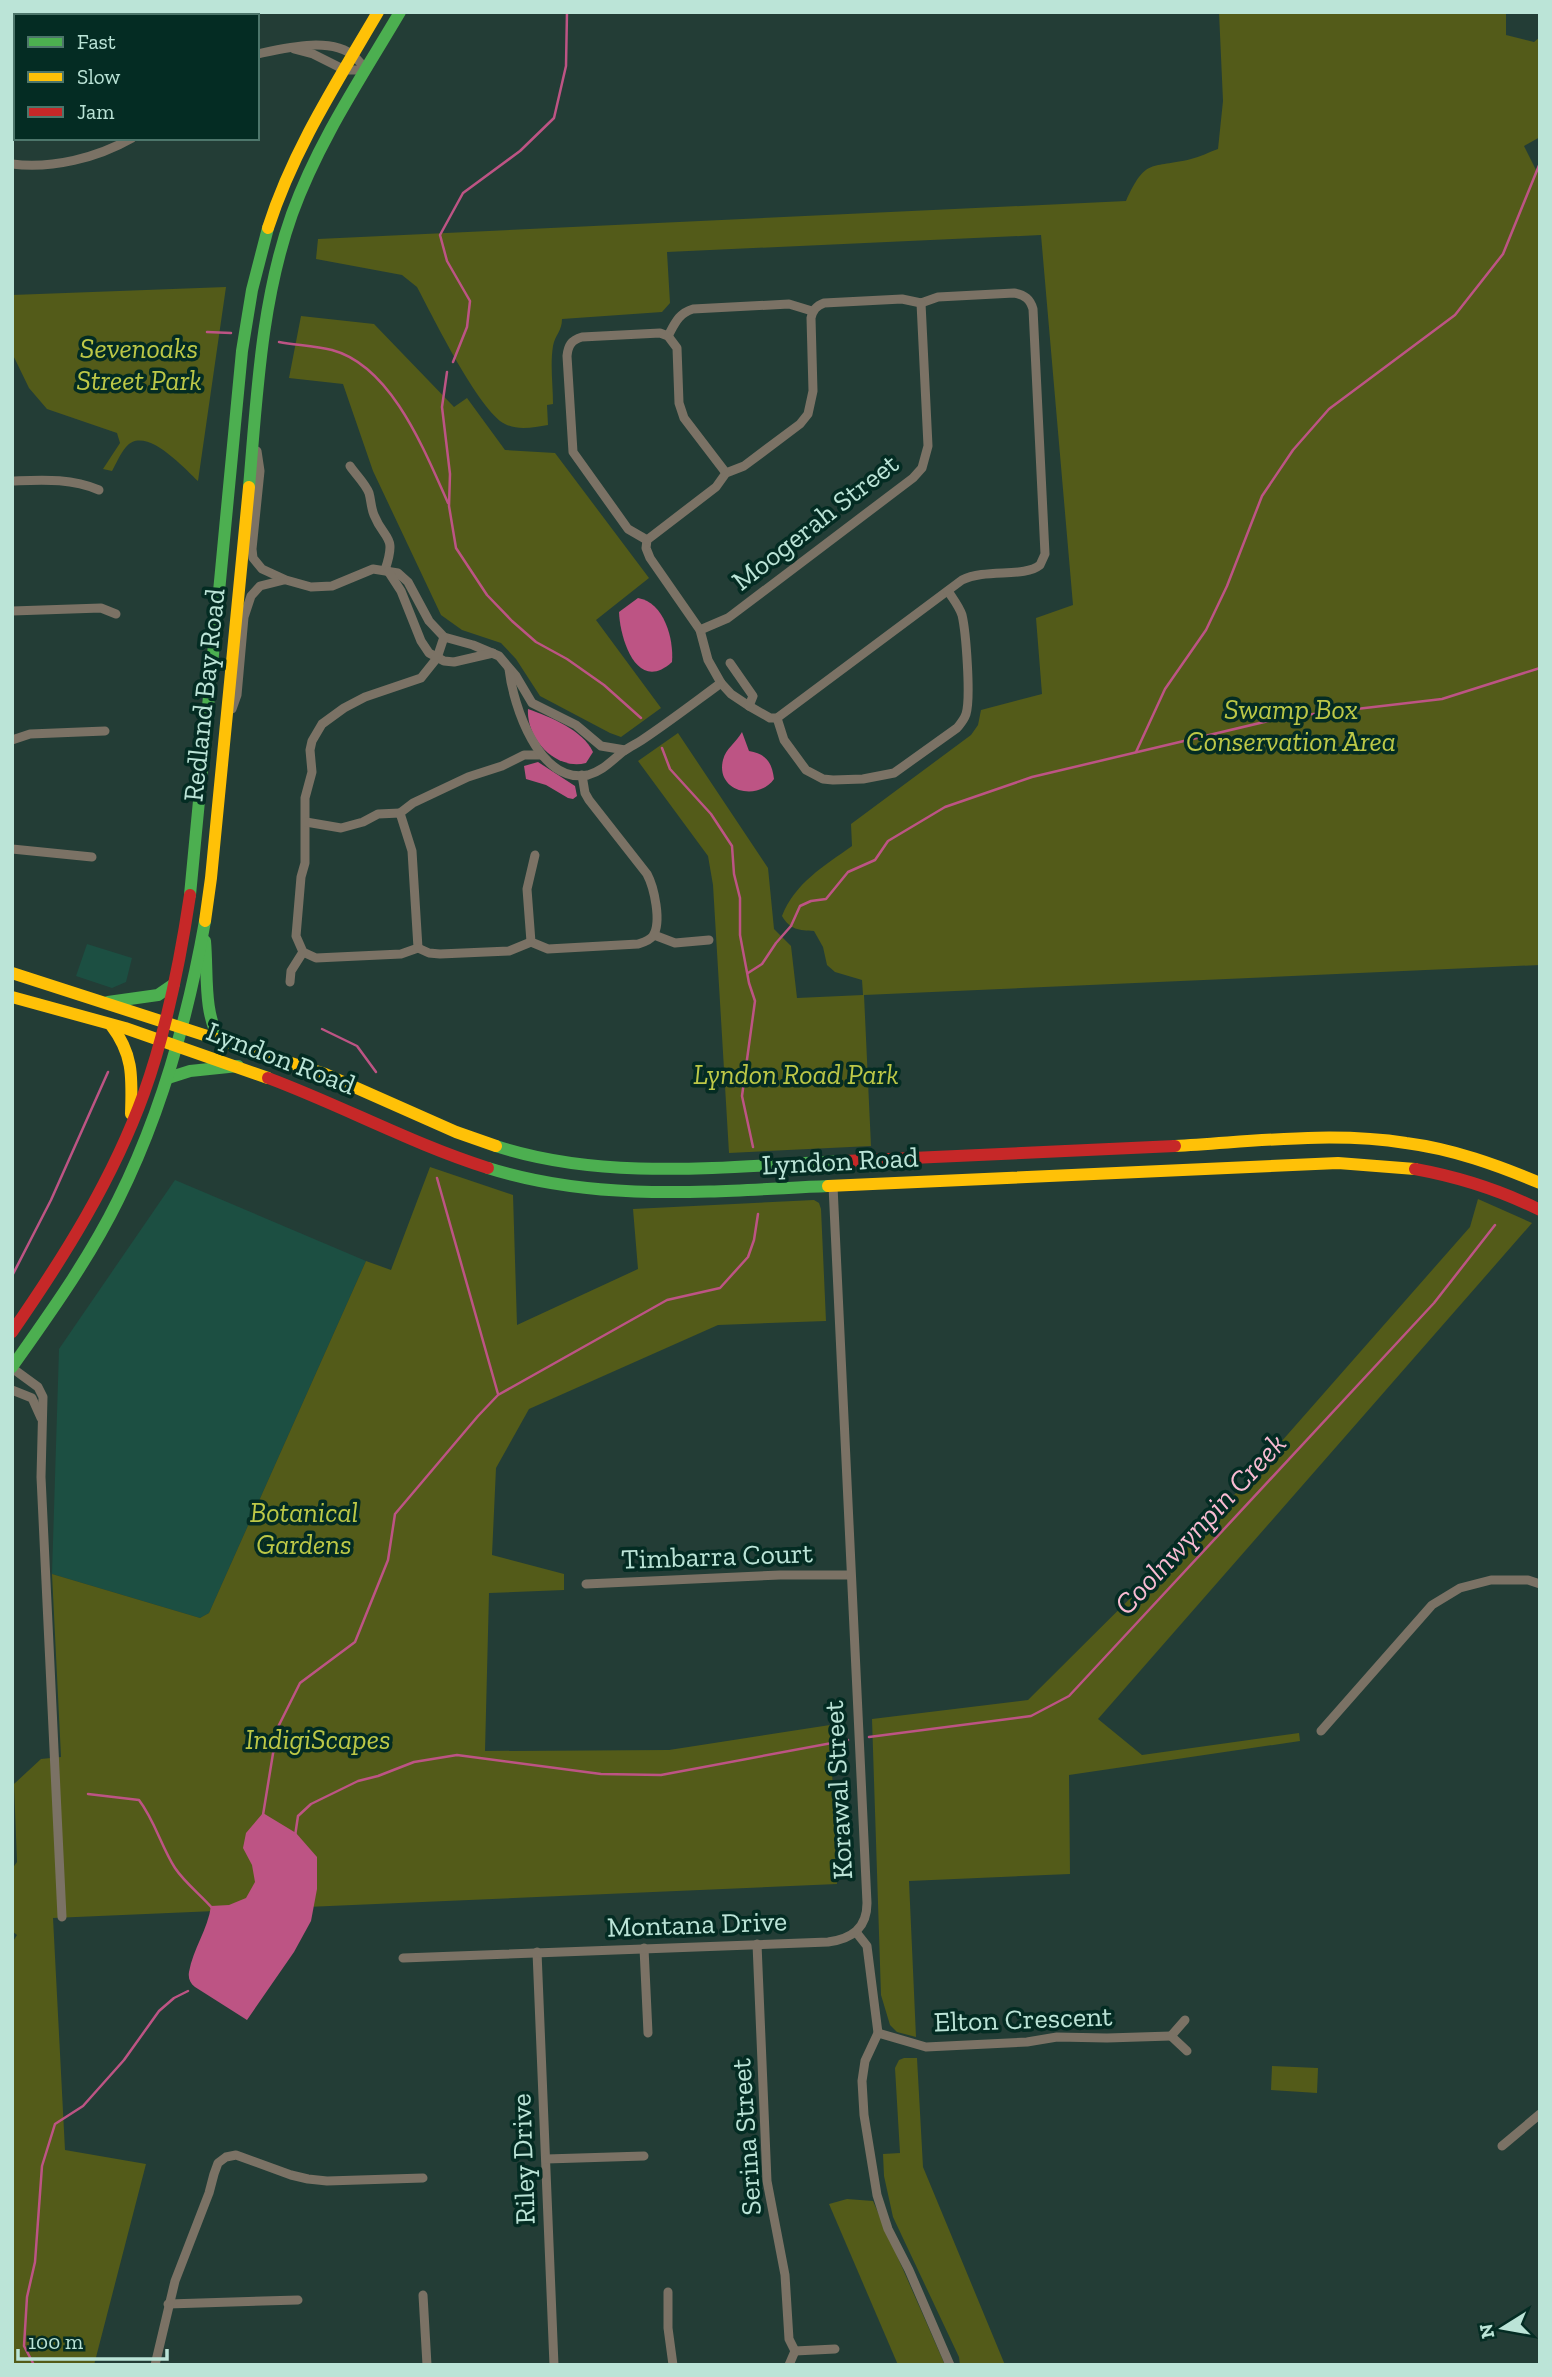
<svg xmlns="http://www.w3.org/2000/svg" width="1552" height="2377" font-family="'Zilla Slab',serif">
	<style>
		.built { fill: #1c4f42 }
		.green { fill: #535b19 }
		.water { fill: #bd5484 }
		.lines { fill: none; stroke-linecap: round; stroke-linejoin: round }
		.stream { stroke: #bd5484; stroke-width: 2.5 }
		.street { stroke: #7b7265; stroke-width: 9 }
		.fast { stroke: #4caf50; stroke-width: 12 }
		.slow { stroke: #ffc107; stroke-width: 12 }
		.jam { stroke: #c62828; stroke-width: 12 }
		.labels { text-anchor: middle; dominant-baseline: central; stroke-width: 7; stroke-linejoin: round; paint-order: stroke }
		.park-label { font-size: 28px; font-style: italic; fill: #bdc847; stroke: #042c23 }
		.street-label { font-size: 28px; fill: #bbe4d7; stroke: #042c23 }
		.water-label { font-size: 30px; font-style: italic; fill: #f8bbd2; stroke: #042c23 }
	</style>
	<rect width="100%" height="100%" fill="#233d36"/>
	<g class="built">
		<path d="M87,944l45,14 -6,24 -14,6 -36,-12z"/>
		<path d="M175,1180l191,81 -157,352 -9,5 -148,-44 7,-225z"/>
	</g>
	<g class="green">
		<path d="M1219,12h287v23l28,7 6,-5v100l-16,9 12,24 4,-1v796l-676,30 7,151 -142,7 -16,-268 -5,-29 -70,-95 40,-28 90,135 6,61 17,17 6,52 66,-3 -1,-15 -27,-8 -8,-7 -4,-18 -9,-16c-15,-1 -24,-1 -32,-15 13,-33 42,-50 70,-70l-1,-22 120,-89 7,-10 3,-15 61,-16 -6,-76 37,-13 -32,-370 -374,17 3,51 -8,9 -100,7c0,12 -7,16 -9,27 -3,19 0,39 0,58l-6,1 1,20c-14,2 -29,6 -43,-1 -26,-13 -72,-107 -88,-137l-15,-12 -86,-16 2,-20 808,-38c20,-44 25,-32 65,-42 9,-2 18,-7 27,-10l5,-48z"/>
		<path d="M226,287l-28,194c-14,-13 -53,-57 -72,-34 -6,7 -10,17 -14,24l-9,-2 17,-26 -3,-10 -70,-24 -18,-21 -17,-35v-58z"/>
		<path d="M301,316l73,8 80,83 13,-9 38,52 50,3 94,125 -53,42 65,88 -40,29 -11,-4 -70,-37 -24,-37 -15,-16 -39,-13 -21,-15 -68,-144 -30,-87 -54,-6z"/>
		<path d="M430,1167l83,28 4,130 121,-56 -5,-60 181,-9 5,3 2,6 5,112 -108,4 -189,84 -33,59 -4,87 72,19v16l-75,3 -4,158 184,-1 161,-25 7,159 -784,34 12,232 81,14 -52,201h-82v-422l5,-8 -5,-4v-62l5,-7 -3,-78 27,-25 20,-2 -9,-183 148,44 9,-5 157,-352 25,9z"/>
		<path d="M1478,1199l54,24 -434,496 44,36 157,-22 1,8 -231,34 1,99 -161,7 7,156 -19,-5 -7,-7 -9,-30 -9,-276 156,-19 209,-208 233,-265z"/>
		<path d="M904,2058h13l6,109 82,198h-45l-1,-8 -66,-140 -9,-41 -1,-22 17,-1 -5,-85 4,-8z"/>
		<path d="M1272,2066l46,2 -1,25 -46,-3z"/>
		<path d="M847,2199l26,2 72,164h-47l-69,-161z"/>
	</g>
	<g class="water">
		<path d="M638,598c26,4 36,41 34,64 -35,32 -52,-23 -53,-50z"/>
		<path d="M528,709c22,8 55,21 65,43l-7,11c-30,8 -60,-24 -58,-54z"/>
		<path d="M742,732l7,19c17,3 23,11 25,28 -16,23 -59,13 -51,-19 3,-12 13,-17 19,-28z"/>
		<path d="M538,762l37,24 2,10 -4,3 -5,-1 -22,-13 -20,-6 -2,-13z"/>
		<path d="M263,1813l33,20 21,24v32l-6,32 -17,31 -47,68 -52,-33c-5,-4 -7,-9 -6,-15 4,-23 19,-43 22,-66l18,-1 17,-7 9,-16 -3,-17 -9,-17 3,-15z"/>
	</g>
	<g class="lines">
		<g class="stream">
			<path d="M207,332l24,1"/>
			<path d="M279,342c17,3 35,4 53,8 60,16 93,102 116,153"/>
			<path d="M453,362l14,-35 3,-26 -23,-40 -7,-26 23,-42 57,-42 34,-33 12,-52 1,-54"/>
			<path d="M447,372l-5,35 8,67 -1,32 7,42 31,47 25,26 24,21 31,17 37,26 37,33"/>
			<path d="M1288,717l154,-18 98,-31"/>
			<path d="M662,748l8,21 41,45 21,32 2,28 6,24v37l9,48 6,18 -13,95 11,51"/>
			<path d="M1136,752l29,-63 41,-59 21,-44 35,-90 31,-46 36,-41 126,-94 48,-61 37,-91"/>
			<path d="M748,973l14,-9 14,-21 15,-17 9,-20 11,-5 15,-2 22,-27 27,-12 13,-19 57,-34 87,-30 249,-59"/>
			<path d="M322,1029l35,17 19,26"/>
			<path d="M437,1178l61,216"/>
			<path d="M12,1276l39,-76 57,-128"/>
			<path d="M869,1737l162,-21 38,-20 365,-393 61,-78"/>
			<path d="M88,1794l51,6c16,21 22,46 36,68 10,15 26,27 38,41"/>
			<path d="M263,1815l14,-86 23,-46 55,-41 33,-82 7,-46 83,-98 20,-21 169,-95 53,-12 28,-31 6,-17 4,-26"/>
			<path d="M295,1836l3,-20 13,-12 47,-23 20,-5 36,-14 43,-7 144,19 60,1 187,-35"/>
			<path d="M34,2365l-10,-19 3,-49 8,-35 7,-96 13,-42 28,-18 41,-46 35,-49 15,-13 14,-7"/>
		</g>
		<g class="street">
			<path d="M294,49l19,5 32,16h21"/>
			<path d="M257,54c28,-6 75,-18 98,3 4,4 8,9 11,13"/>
			<path d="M12,164c40,5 85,-6 120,-26"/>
			<path d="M1014,293c11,2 16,6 19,16l12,245 -5,11c-16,13 -54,3 -78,15l-185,138h-7l-21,-12 -18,-12 -10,-11 -13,-23 -8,-30 -50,-72 -4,-10 1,-8 69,-53 10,-14 18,-7 56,-42 8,-10 5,-23 -2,-73c2,-8 5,-12 13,-15l78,-4 19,4 17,-6z"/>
			<path d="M668,336c7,-13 11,-23 25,-27l96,-5 23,7"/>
			<path d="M257,451l3,20 -8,78 1,9 9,11 24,11 25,7 21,-1 41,-17 25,4 10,9 21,39 15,16 29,8 26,11 17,20 16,27 44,22 25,21 24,4"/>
			<path d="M350,466c6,9 15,17 19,27 2,7 2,15 5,22 11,27 23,19 11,55"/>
			<path d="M12,481c31,-1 58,-3 87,9"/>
			<path d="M647,540l-19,-11 -55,-77 -6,-96c1,-10 4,-16 15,-19l78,-4 8,3 9,12 2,55 5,15 42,55"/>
			<path d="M388,571l13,20 20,50 8,12 15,8 10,1 39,-9"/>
			<path d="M12,611l89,-3 15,6"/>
			<path d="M700,630l28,-12 185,-140 9,-10 6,-22 -7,-143"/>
			<path d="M444,637l-7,21 -16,20 -56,19 -21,11 -22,16 -10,17 -2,9 2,22 -7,26v65l-4,14 -5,59 7,16 13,6 85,-4 17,-6 -6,-97 -12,-38 13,-10 55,-26 34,-11 22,-11h17"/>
			<path d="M730,663l23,33 -4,10"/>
			<path d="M509,669c4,36 30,116 79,106 15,-4 24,-15 36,-24 5,-4 12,-7 18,-11 27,-18 53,-38 79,-57"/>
			<path d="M232,709l5,-14 7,-78 7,-21 9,-10 24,-6"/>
			<path d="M777,718l7,22 22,30 17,9 10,1 30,-1 31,-6 63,-45c4,-5 7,-8 9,-14 5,-16 0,-82 -4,-99 -3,-9 -9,-16 -14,-24"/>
			<path d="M12,740l18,-6 75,-3"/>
			<path d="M306,822l35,6 22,-6 15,-8 22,-1"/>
			<path d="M12,849l80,8"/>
			<path d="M535,855l-8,34 4,53 17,7 90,-5c6,-2 11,-3 15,-8 9,-14 1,-49 -6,-62l-58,-74 -4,-7 -3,-18"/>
			<path d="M654,935l21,8 34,-3"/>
			<path d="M418,948l11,5 11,1 69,-3 22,-9"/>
			<path d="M290,982l1,-11 12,-19"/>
			<path d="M12,1368l26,19 5,10 -2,80 21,440"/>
			<path d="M12,1390l20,8 9,20"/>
			<path d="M586,1584l194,-9h70"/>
			<path d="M1321,1731l111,-126 28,-17 31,-8h37l12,4"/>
			<path d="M856,1932l11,14 11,87 -13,28 -3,20 2,34 13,80 11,34 21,41 41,95"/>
			<path d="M757,1944l10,237 18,94 4,64 6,12 -6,14"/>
			<path d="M644,1948l4,85"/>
			<path d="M537,1952l17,413"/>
			<path d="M403,1958l425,-16c23,-3 39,-13 39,-39l-34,-717"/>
			<path d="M1185,2020l-14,16 16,15"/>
			<path d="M878,2033l48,14 101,-5 30,-5 50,1 64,-2"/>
			<path d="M1502,2146l38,-32"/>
			<path d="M546,2159l98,-3"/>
			<path d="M668,2292v36l5,37"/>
			<path d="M423,2295l4,70"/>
			<path d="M168,2304l130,-4"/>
			<path d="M795,2351l40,-2"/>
			<path d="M155,2365l20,-84 34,-88 5,-19 4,-11 8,-6 10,-2 55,20 17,4 19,2 96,-3"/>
		</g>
		<g class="fast">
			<path d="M249,487c8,-92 12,-186 43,-273 26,-72 69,-136 108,-202"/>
			<path d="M190,895l52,-544 10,-61 16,-62"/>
			<path d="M205,941c3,33 -2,70 15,100"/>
			<path d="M108,1002l50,-7 16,-11"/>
			<path d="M168,1078l22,-7 48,-5"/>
			<path d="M496,1146c111,36 234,20 349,15"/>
			<path d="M488,1168c111,35 226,23 340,18"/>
			<path d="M12,1367c38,-54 77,-108 106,-167 44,-88 70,-183 87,-279"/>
		</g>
		<g class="slow">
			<path d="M268,228c25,-78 69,-146 110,-216"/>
			<path d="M205,921l6,-43 38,-391"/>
			<path d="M12,973l313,101 131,58 40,14"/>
			<path d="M12,997l113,31 143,50"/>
			<path d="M111,1025c23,30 21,53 20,89"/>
			<path d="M1175,1146c76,-4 156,-15 231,-3 47,6 91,22 134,40"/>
			<path d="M828,1186l510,-23 77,6"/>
		</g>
		<g class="jam">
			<path d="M268,1078c75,28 144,66 220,90"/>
			<path d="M845,1161l330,-15"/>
			<path d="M1415,1169c44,8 85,21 125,41"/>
			<path d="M12,1332c52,-75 101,-153 132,-239 23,-64 36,-131 46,-198"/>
		</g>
	</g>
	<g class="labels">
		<g class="park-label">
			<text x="139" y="348">Sevenoaks<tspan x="139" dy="32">Street Park</tspan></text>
			<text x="1291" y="709">Swamp Box<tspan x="1291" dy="32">Conservation Area</tspan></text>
			<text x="796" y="1074">Lyndon Road Park</text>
			<text x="304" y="1512">Botanical<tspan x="304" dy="32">Gardens</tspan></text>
			<text x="318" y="1739">IndigiScapes</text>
		</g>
		<g class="street-label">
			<text transform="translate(815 522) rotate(-38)">Moogerah Street</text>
			<text transform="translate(204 695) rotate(-84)">Redland Bay Road</text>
			<text transform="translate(281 1058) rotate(21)">Lyndon Road</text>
			<text transform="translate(840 1161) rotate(-3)">Lyndon Road</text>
			<text transform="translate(717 1556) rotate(-2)">Timbarra Court</text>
			<text transform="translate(838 1790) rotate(-93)">Korawal Street</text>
			<text transform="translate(697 1924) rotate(-2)">Montana Drive</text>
			<text transform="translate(1023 2019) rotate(-2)">Elton Crescent</text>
			<text transform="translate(746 2137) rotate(-94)">Serina Street</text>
			<text transform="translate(523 2159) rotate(-92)">Riley Drive</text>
		</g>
		<g class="water-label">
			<text transform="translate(1200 1524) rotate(-47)">Coolnwynpin Creek</text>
		</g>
	</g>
	<rect width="1552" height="2377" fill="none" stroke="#bbe4d7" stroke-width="28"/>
	<rect x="14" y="14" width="245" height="126" fill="#042c23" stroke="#4d766b" stroke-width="2"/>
	<rect x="28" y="37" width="35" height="10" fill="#4caf50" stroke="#4d766b" stroke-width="2"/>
	<text x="77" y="49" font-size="21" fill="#bbe4d7">Fast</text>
	<rect x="28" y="72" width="35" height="10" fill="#ffc107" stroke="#4d766b" stroke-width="2"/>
	<text x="77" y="84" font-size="21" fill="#bbe4d7">Slow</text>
	<rect x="28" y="107" width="35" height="10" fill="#c62828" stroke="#4d766b" stroke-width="2"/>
	<text x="77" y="119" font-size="21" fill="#bbe4d7">Jam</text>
	<g transform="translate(1503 2328) rotate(259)" stroke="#042c23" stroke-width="5" paint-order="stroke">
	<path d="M0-5L12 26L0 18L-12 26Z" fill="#bbe4d7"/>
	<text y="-10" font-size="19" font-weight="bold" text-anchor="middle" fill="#bbe4d7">N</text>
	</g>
	<path d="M18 2349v10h149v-10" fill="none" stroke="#bbe4d7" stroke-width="3.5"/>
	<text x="28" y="2349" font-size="21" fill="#bbe4d7" stroke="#042c23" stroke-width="5" paint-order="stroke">100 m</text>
</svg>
